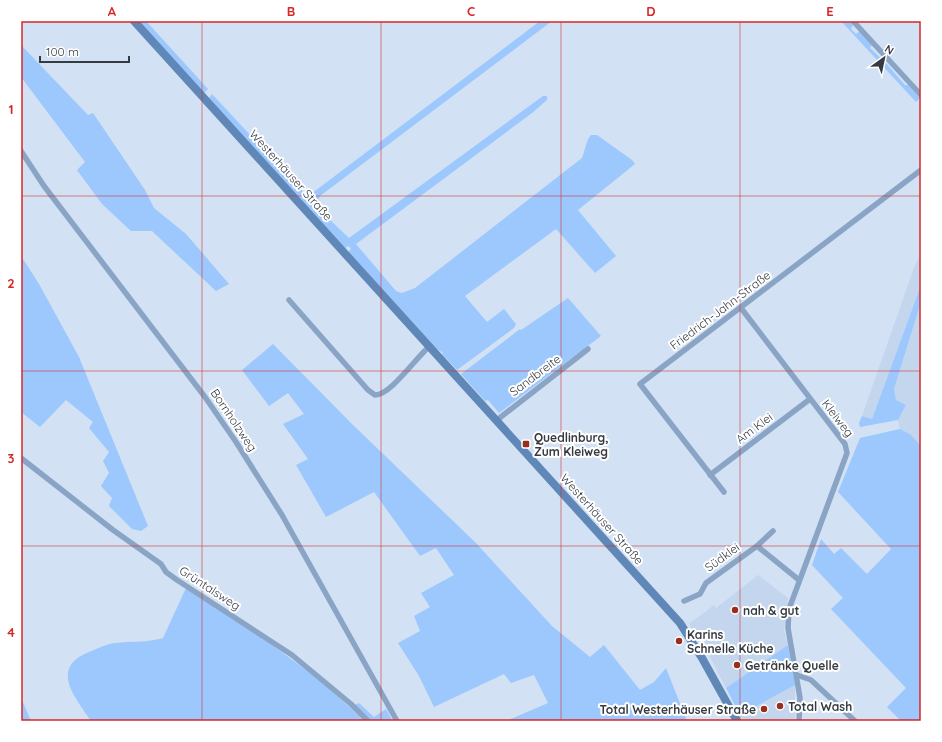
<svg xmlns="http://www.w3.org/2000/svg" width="942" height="742" font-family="Quicksand,sans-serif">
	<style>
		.built { fill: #c3d6ee }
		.green { fill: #9dc8fe }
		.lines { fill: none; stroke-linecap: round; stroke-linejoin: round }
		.minor { stroke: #8aa4c6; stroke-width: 5.5 }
		.secondary { stroke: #5f87b8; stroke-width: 8 }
		.grid { fill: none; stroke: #d62828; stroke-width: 1; stroke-opacity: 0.55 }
		.poi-dot { fill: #982e1c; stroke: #fff; stroke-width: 1.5 }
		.labels { text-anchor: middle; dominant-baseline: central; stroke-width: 4; stroke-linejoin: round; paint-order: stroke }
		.street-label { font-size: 12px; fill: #363b42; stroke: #fff }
		.poi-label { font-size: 12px; font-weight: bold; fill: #363b42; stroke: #fff; text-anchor: start }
		.neatline { fill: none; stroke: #d62828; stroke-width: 1.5 }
		.grid-label { font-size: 13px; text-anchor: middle; font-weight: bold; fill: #d62828 }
	</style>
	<rect width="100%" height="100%" fill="#d2e1f3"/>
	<g class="built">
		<path d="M921,255v30l-49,134 -10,-3 53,-151z"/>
		<path d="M921,302v144l-11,-12 -10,-5 -2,-9 8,-15 -10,-5 -2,-11z"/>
		<path d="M758,575l30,23 -4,31 4,16 -62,43 -21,-41 -16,-23 25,-19 2,3z"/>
		<path d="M795,685v36h-51l-4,-6z"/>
	</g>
	<g class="green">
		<path d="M138,21h8l62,68 -4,4z"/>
		<path d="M540,21h12l-232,175 -3,7 10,14 22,21 194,-142h4v4l-15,13 -176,131 40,47 6,2 13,-5 167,-130c3,-7 4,-18 9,-23h6l35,25 3,4 -57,46 38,46 -21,17 -39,-44 -91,67 22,26 17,-13 12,15 -2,4 -57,42 -15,-16 1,-1 -6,-4 -89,-97 3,-3 -2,-3 -4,2 -136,-150 3,-4 92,99 7,1z"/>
		<path d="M841,21h9l3,4 -2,4 5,5 4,-3 12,14 -2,3 15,14 20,23h3l12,13 -4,4z"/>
		<path d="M21,45l67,70 5,-2 52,77 9,18 32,26 43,50 -13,7 -64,-60h-21l-29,-27 -25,-34 8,-8 -64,-85z"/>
		<path d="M21,256l18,28 40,73 69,169 -7,5 -9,-2 -23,-23 3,-8 -11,-12 8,-13 -6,-12 6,-9 -20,-24 4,-6 -27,-22 -26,27 -19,-15z"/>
		<path d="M921,285v17l-27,87 2,11 10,5 -8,15 -38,7 -1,-4 3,-7 10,3z"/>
		<path d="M568,298l33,38 -102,77 -11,-13 -3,1 -24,-27 59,-45 1,1z"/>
		<path d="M273,344l80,81 123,118 76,83 38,31 14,-12 36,45 14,-8 12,-14 21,53h-181l42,-18 -14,-28 -23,8 -7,-9 -70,33 -15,-31 -21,-33 22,-12 -6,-15 16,-9 -9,-14 33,-18 -18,-27 -16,8 -46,-64 -48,25 -30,-52 12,-6 -25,-35 21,-10 -16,-21 -19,13 -27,-36z"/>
		<path d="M900,429l10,5 11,12v275h-20l-14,-14 19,-19 -75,-79 12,-11 -31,-33 9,-26 13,15 7,-6 26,26 24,-25 -53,-57 22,-54z"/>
		<path d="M186,588c62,41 126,80 178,133h-273c-16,-24 -42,-53 -2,-69 8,-3 17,-8 26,-9 17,-2 31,0 48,-5z"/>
		<path d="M788,645l7,40 -55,30 -14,-27z"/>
		<path d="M21,700h1l9,21h-10z"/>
		<path d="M359,703l15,14 12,-8 7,12h-23l-15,-16z"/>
	</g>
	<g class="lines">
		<g class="minor">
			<path d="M853,21l68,74"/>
			<path d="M21,151l23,35 161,211 31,45 46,73 115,206"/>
			<path d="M289,300l79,90 7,5c16,0 42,-39 55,-49"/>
			<path d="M741,308l104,136 2,9 -58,156 -1,19 12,70 -1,23"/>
			<path d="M497,420l91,-71"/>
			<path d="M21,458l92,72 48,34 5,8 11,8 115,75 59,49 17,17"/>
			<path d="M710,475l100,-76"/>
			<path d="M724,492l-84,-108 281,-214"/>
			<path d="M757,546l16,-15"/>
			<path d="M684,601l16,-7 6,-11 51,-37 42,34"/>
			<path d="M797,675l14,5 44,41"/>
		</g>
		<path class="secondary" d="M134,21l546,602 22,35 35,63"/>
	</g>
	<path class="grid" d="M202,21v700M381,21v700M561,21v700M740,21v700M21,196h900M21,371h900M21,546h900"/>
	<g class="poi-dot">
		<rect x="522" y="440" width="8" height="8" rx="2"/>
		<circle cx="735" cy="610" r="4"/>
		<circle cx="679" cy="641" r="4"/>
		<circle cx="737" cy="665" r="4"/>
		<circle cx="780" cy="706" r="4"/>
		<circle cx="764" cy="709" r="4"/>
	</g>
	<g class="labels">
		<g class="street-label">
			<text transform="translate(291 175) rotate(48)">Westerhäuser Straße</text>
			<text transform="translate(720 310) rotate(-37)">Friedrich-Jahn-Straße</text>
			<text transform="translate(535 375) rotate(-37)">Sandbreite</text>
			<text transform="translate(838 418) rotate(53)">Kleiweg</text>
			<text transform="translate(234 420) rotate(56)">Bornholzweg</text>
			<text transform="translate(754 428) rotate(-37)">Am Klei</text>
			<text transform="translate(602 519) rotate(48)">Westerhäuser Straße</text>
			<text transform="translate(722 557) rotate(-36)">Südklei</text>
			<text transform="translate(210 588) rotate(33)">Grüntalsweg</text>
		</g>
		<g class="poi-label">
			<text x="534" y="437">Quedlinburg,<tspan x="534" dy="14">Zum Kleiweg</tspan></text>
			<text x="743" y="610">nah &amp; gut</text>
			<text x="687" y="634">Karins<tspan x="687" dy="14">Schnelle Küche</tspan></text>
			<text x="745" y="665">Getränke Quelle</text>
			<text x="788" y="706">Total Wash</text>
			<text x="756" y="709" text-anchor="end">Total Westerhäuser Straße</text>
		</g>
	</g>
	<rect width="942" height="742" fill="none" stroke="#ffffff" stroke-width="44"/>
	<g transform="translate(884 58) rotate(33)" stroke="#ffffff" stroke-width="3" paint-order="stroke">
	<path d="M0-3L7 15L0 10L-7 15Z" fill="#363b42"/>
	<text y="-6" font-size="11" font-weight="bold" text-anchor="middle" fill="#363b42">N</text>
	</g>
	<path d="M40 56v6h89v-6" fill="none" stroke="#363b42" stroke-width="2"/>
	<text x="46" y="56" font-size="12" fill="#363b42" stroke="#ffffff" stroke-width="3" paint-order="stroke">100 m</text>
	<rect x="22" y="22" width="898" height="698" class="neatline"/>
	<g class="grid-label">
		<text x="112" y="16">A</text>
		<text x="291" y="16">B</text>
		<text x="471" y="16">C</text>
		<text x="651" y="16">D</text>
		<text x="830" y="16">E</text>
		<text x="11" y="114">1</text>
		<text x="11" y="288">2</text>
		<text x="11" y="463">3</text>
		<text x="11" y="637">4</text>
	</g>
</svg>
